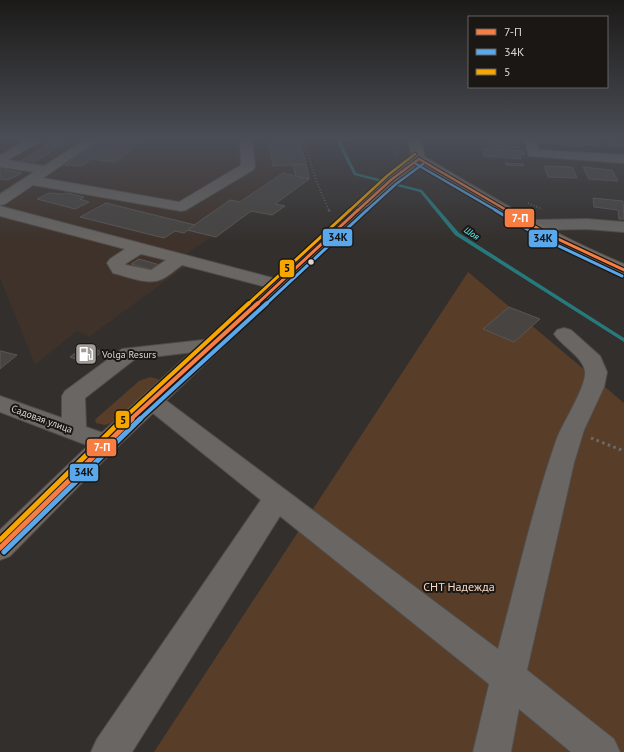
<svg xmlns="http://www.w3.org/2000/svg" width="624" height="752" font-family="'PT Sans',sans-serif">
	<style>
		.built { fill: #3e322a }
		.green { fill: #583d29 }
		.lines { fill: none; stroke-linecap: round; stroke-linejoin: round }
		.stream { fill: #267a7e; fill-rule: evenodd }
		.building { fill: #474441; stroke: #5a5654 }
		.minor-casing { stroke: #514d4a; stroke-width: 2 }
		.major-casing { stroke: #514d4a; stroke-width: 2 }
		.path-far2 { stroke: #6d6a68; stroke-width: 1.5; stroke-dasharray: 1 2; stroke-linecap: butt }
		.path-far1 { stroke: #6d6a68; stroke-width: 2; stroke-dasharray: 1.5 2.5; stroke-linecap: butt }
		.path { stroke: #6d6a68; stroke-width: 3; stroke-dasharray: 2.5 3.5; stroke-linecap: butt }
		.minor { fill: #696663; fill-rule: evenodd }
		.major { fill: #726860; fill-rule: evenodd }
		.bus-1-far3-casing { stroke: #1a1714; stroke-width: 4.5 }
		.bus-1-far2-casing { stroke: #1a1714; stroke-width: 5.5 }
		.bus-1-far1-casing { stroke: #1a1714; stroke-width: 7 }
		.bus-1-casing { stroke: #1a1714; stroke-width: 8 }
		.bus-2-far3-casing { stroke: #1a1714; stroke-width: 4.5 }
		.bus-2-far2-casing { stroke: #1a1714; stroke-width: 5.5 }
		.bus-2-far1-casing { stroke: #1a1714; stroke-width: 7 }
		.bus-2-casing { stroke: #1a1714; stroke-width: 8 }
		.bus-3-far3-casing { stroke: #1a1714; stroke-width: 4.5 }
		.bus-3-far2-casing { stroke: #1a1714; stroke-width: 5.5 }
		.bus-3-far1-casing { stroke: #1a1714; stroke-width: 7 }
		.bus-3-casing { stroke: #1a1714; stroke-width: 8 }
		.bus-1-far3 { stroke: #f77d43; stroke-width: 2.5 }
		.bus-1-far2 { stroke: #f77d43; stroke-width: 3 }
		.bus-1-far1 { stroke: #f77d43; stroke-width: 4 }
		.bus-1 { stroke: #f77d43; stroke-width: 5 }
		.bus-2-far3 { stroke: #5aa8eb; stroke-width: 2.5 }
		.bus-2-far2 { stroke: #5aa8eb; stroke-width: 3 }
		.bus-2-far1 { stroke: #5aa8eb; stroke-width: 4 }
		.bus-2 { stroke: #5aa8eb; stroke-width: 5 }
		.bus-3-far3 { stroke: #f7a600; stroke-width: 2.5 }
		.bus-3-far2 { stroke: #f7a600; stroke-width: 3 }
		.bus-3-far1 { stroke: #f7a600; stroke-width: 4 }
		.bus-3 { stroke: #f7a600; stroke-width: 5 }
		.bus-dot { fill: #dbd6d2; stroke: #1a1714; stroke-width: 1.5 }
		.labels { text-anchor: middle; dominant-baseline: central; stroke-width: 4; stroke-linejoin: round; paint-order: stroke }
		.far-water-label { font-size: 9px; font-style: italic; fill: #6aebf2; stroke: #1a1714 }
		.poi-label { font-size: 10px; fill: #dbd6d2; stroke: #1a1714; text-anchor: start }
		.street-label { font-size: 10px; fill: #dbd6d2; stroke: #1a1714 }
		.near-park-label { font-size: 12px; fill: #f9d9c4; stroke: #1a1714 }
		.line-badge { stroke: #1a1714; stroke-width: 1.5 }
		.badge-label { font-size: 11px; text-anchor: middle; font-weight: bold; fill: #fff }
		.pale-badge-label { font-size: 11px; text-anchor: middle; font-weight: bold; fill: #111 }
	</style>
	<rect width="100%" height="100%" fill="#332f2c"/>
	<path class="built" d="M0,138h301l10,41 -34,24 9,3 -13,10 -22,-4 -35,26 -5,-1 -26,18 12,3 -108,79 -12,-6 -42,34 -35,-87z"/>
	<g class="green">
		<path d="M468,272l156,131v349h-470z"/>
		<path d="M150,377l8,2v3l-47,41 -6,2 -9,-2 -1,-3 3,-3 41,-36z"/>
	</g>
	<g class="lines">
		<path class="stream" d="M349,138h4l-12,4 15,31 66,17 37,43 165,105v4l-169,-107 -35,-43 -66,-17 -17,-33z"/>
	</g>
	<g class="building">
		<path d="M59,138h14l-43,27 -14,-1z"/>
		<path d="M104,138h43l-32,24 -24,-3 -9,7 -17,-1z"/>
		<path d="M268,138h31l7,26 -33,2z"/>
		<path d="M485,138l34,1 1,9 -32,-2v-7z"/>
		<path d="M537,138h18l1,5h-4l1,1 -15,-1z"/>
		<path d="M568,138l29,2 2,6 -17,-2 1,3 -23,-2 -1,-3 10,1z"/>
		<path d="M605,139l14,1 4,7h-14z"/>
		<path d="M484,148l40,3 1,4 -5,-1 1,5 -37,-3z"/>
		<path d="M505,163l18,1 1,2 -18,-1z"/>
		<path d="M306,164l3,15 -13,-3 -3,-11z"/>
		<path d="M0,166l10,2 -5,2 17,3 -14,7 -8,-1z"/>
		<path d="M544,166l28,1 5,11 -29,-1z"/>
		<path d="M583,167l29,3 6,11 -29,-2z"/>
		<path d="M283,173l26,6 -34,25 10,2 -13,9 -21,-4 -35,26 -29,-7 43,-30 10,2z"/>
		<path d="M49,193l14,1 4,-1 17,4 -4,2 9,3 -14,7 -38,-10z"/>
		<path d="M593,198l30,3 1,18h-5l-1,-9 -24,-3z"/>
		<path d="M106,203l89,22 -11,8 -9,-2 -11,7 -84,-21z"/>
		<path d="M139,259l21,6 -8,5 -21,-6z"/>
		<path d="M509,307l31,12 -26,23 -31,-13z"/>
		<path d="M86,345l16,7 -16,11 -16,-6z"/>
		<path d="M0,351h1l16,4 -17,14z"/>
	</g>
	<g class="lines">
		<g class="minor-casing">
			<g id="minor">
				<path d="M30,138h14l-2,3 -34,19 36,6 43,-28h14l-58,40 136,24 62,-37 -1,-27h12l3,29 -2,3 -67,40 -5,1 -148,-26 -28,19 -5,1v-11l34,-22 -34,-5v-12z"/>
				<path d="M524,138h12l3,12 85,5v8l-95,-7z"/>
				<path d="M0,206l284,75 3,4 -3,4 -6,1 -96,-25c-6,4 -13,11 -20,14 -14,7 -36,-3 -49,-6l-6,-10 3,-4 15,-10 -125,-33zM141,254l25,6 -15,10 -25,-5 -1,-1z"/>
				<path d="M587,219l37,3v10l-37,-3 -57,1 -6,-2 -2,-3 2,-3 6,-2z"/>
				<path d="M564,328l7,2 29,26 7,16 -3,15 -20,43 -10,33 -47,207 87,69 6,13h-49l-52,-43 -8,43h-38l16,-68 -209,-168 -148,236h-41l6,-13 164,-239 -117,-94 -4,-5 4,-5 8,-2 8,2 338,253c19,-71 35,-143 59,-211 6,-16 30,-52 28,-67 -3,-15 -23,-25 -31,-37l3,-4z"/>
				<path d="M212,339l7,2 3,4 -3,4 -84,10 -50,39 1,29 29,10 3,6 -3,6 -9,3 -9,-3 -97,-37v-16l62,22v-22l3,-5 57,-42z"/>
			</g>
		</g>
		<g class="major-casing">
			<path id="major" d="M408,138h12l5,19c65,39 129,78 199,107v11l-33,-13 -52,-25 -120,-72 -22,17 -282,267 -105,107 -10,4v-30l97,-93 290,-261 25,-18z"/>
		</g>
		<g class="path-far2">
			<path d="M303,138l13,42 13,31"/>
			<path d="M396,157l2,-11"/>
			<path d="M528,203l14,6"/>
		</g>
		<path class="path-far1" d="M329,210l1,3"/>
		<path class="path" d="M591,438l33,13"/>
		<use href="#minor" class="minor"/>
		<use href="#major" class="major"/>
		<g class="bus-1-far3-casing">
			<g id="bus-1-far3">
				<path d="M419,159l89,52"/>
				<path d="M357,211l35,-32 27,-20"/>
			</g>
		</g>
		<g class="bus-1-far2-casing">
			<g id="bus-1-far2">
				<path d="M507,210l38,23 79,37"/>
				<path d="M257,304l101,-94"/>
			</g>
		</g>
		<g class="bus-1-far1-casing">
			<path id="bus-1-far1" d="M130,420l128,-117"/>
		</g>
		<g class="bus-1-casing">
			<path id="bus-1" d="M0,548l132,-129"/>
		</g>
		<g class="bus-2-far3-casing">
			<g id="bus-2-far3">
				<path d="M416,164l81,47"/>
				<path d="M366,211l30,-27 27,-20"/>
			</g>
		</g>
		<g class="bus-2-far2-casing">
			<g id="bus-2-far2">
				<path d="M495,210l47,28 80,38"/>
				<path d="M266,304l101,-94"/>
			</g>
		</g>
		<g class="bus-2-far1-casing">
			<path id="bus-2-far1" d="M139,420l128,-117"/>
		</g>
		<g class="bus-2-casing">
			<path id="bus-2" d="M4,552l136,-133"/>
		</g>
		<g class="bus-3-far3-casing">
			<path id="bus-3-far3" d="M349,211l39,-36 27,-21"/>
		</g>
		<g class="bus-3-far2-casing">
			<path id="bus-3-far2" d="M248,304l102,-94"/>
		</g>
		<g class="bus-3-far1-casing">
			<path id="bus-3-far1" d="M122,420l127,-117"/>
		</g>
		<g class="bus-3-casing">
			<path id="bus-3" d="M0,540l123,-121"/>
		</g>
		<use href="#bus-1-far3" class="bus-1-far3"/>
		<use href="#bus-1-far2" class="bus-1-far2"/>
		<use href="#bus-1-far1" class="bus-1-far1"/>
		<use href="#bus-1" class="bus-1"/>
		<use href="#bus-2-far3" class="bus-2-far3"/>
		<use href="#bus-2-far2" class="bus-2-far2"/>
		<use href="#bus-2-far1" class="bus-2-far1"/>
		<use href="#bus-2" class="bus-2"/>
		<use href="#bus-3-far3" class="bus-3-far3"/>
		<use href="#bus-3-far2" class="bus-3-far2"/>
		<use href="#bus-3-far1" class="bus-3-far1"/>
		<use href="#bus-3" class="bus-3"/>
	</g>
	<linearGradient id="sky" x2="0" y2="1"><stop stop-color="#1c1a18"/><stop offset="0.57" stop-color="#4a4d56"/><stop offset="1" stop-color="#4a4d56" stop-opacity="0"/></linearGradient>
	<rect width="624" height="243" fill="url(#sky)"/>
	<defs>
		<g id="fuel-square" transform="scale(1.15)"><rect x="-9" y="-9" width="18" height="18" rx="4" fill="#a09c98" stroke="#1a1714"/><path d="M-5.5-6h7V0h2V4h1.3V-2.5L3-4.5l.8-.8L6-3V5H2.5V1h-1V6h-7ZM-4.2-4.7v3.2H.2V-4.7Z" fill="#fff"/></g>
	</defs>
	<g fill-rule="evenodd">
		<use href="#fuel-square" x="86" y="354"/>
	</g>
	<circle class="bus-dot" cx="311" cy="262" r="3.5"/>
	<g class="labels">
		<g class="far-water-label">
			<text transform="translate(472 233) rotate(33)">Шоя</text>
		</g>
		<g class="poi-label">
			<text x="102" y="354">Volga Resurs</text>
		</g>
		<g class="street-label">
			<text transform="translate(42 419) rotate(20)">Садовая улица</text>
		</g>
		<g class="near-park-label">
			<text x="459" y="586">СНТ Надежда</text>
		</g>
	</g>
	<g class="line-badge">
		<rect x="504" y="208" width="31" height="20" rx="4" fill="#f77d43"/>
		<rect x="322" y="228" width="31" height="19" rx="4" fill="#5aa8eb"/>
		<rect x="528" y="229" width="30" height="19" rx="4" fill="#5aa8eb"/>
		<rect x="279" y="259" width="16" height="19" rx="4" fill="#f7a600"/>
		<rect x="115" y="410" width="15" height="19" rx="4" fill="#f7a600"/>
		<rect x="86" y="438" width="31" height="19" rx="4" fill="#f77d43"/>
		<rect x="69" y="463" width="30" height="19" rx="4" fill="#5aa8eb"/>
	</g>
	<g class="badge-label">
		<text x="520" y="222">7-П</text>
		<text x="102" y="451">7-П</text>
	</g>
	<g class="pale-badge-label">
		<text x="338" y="241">34К</text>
		<text x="543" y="242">34К</text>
		<text x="287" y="272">5</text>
		<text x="123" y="424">5</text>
		<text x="84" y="476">34К</text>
	</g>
	<rect x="468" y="16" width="140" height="72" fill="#1a1714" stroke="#676360"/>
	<rect x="476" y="29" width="20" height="6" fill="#f77d43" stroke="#676360"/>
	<text x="504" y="36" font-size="12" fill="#dbd6d2">7-П</text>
	<rect x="476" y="49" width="20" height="6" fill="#5aa8eb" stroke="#676360"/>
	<text x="504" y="56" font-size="12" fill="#dbd6d2">34К</text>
	<rect x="476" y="69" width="20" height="6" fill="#f7a600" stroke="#676360"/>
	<text x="504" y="76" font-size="12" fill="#dbd6d2">5</text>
</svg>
